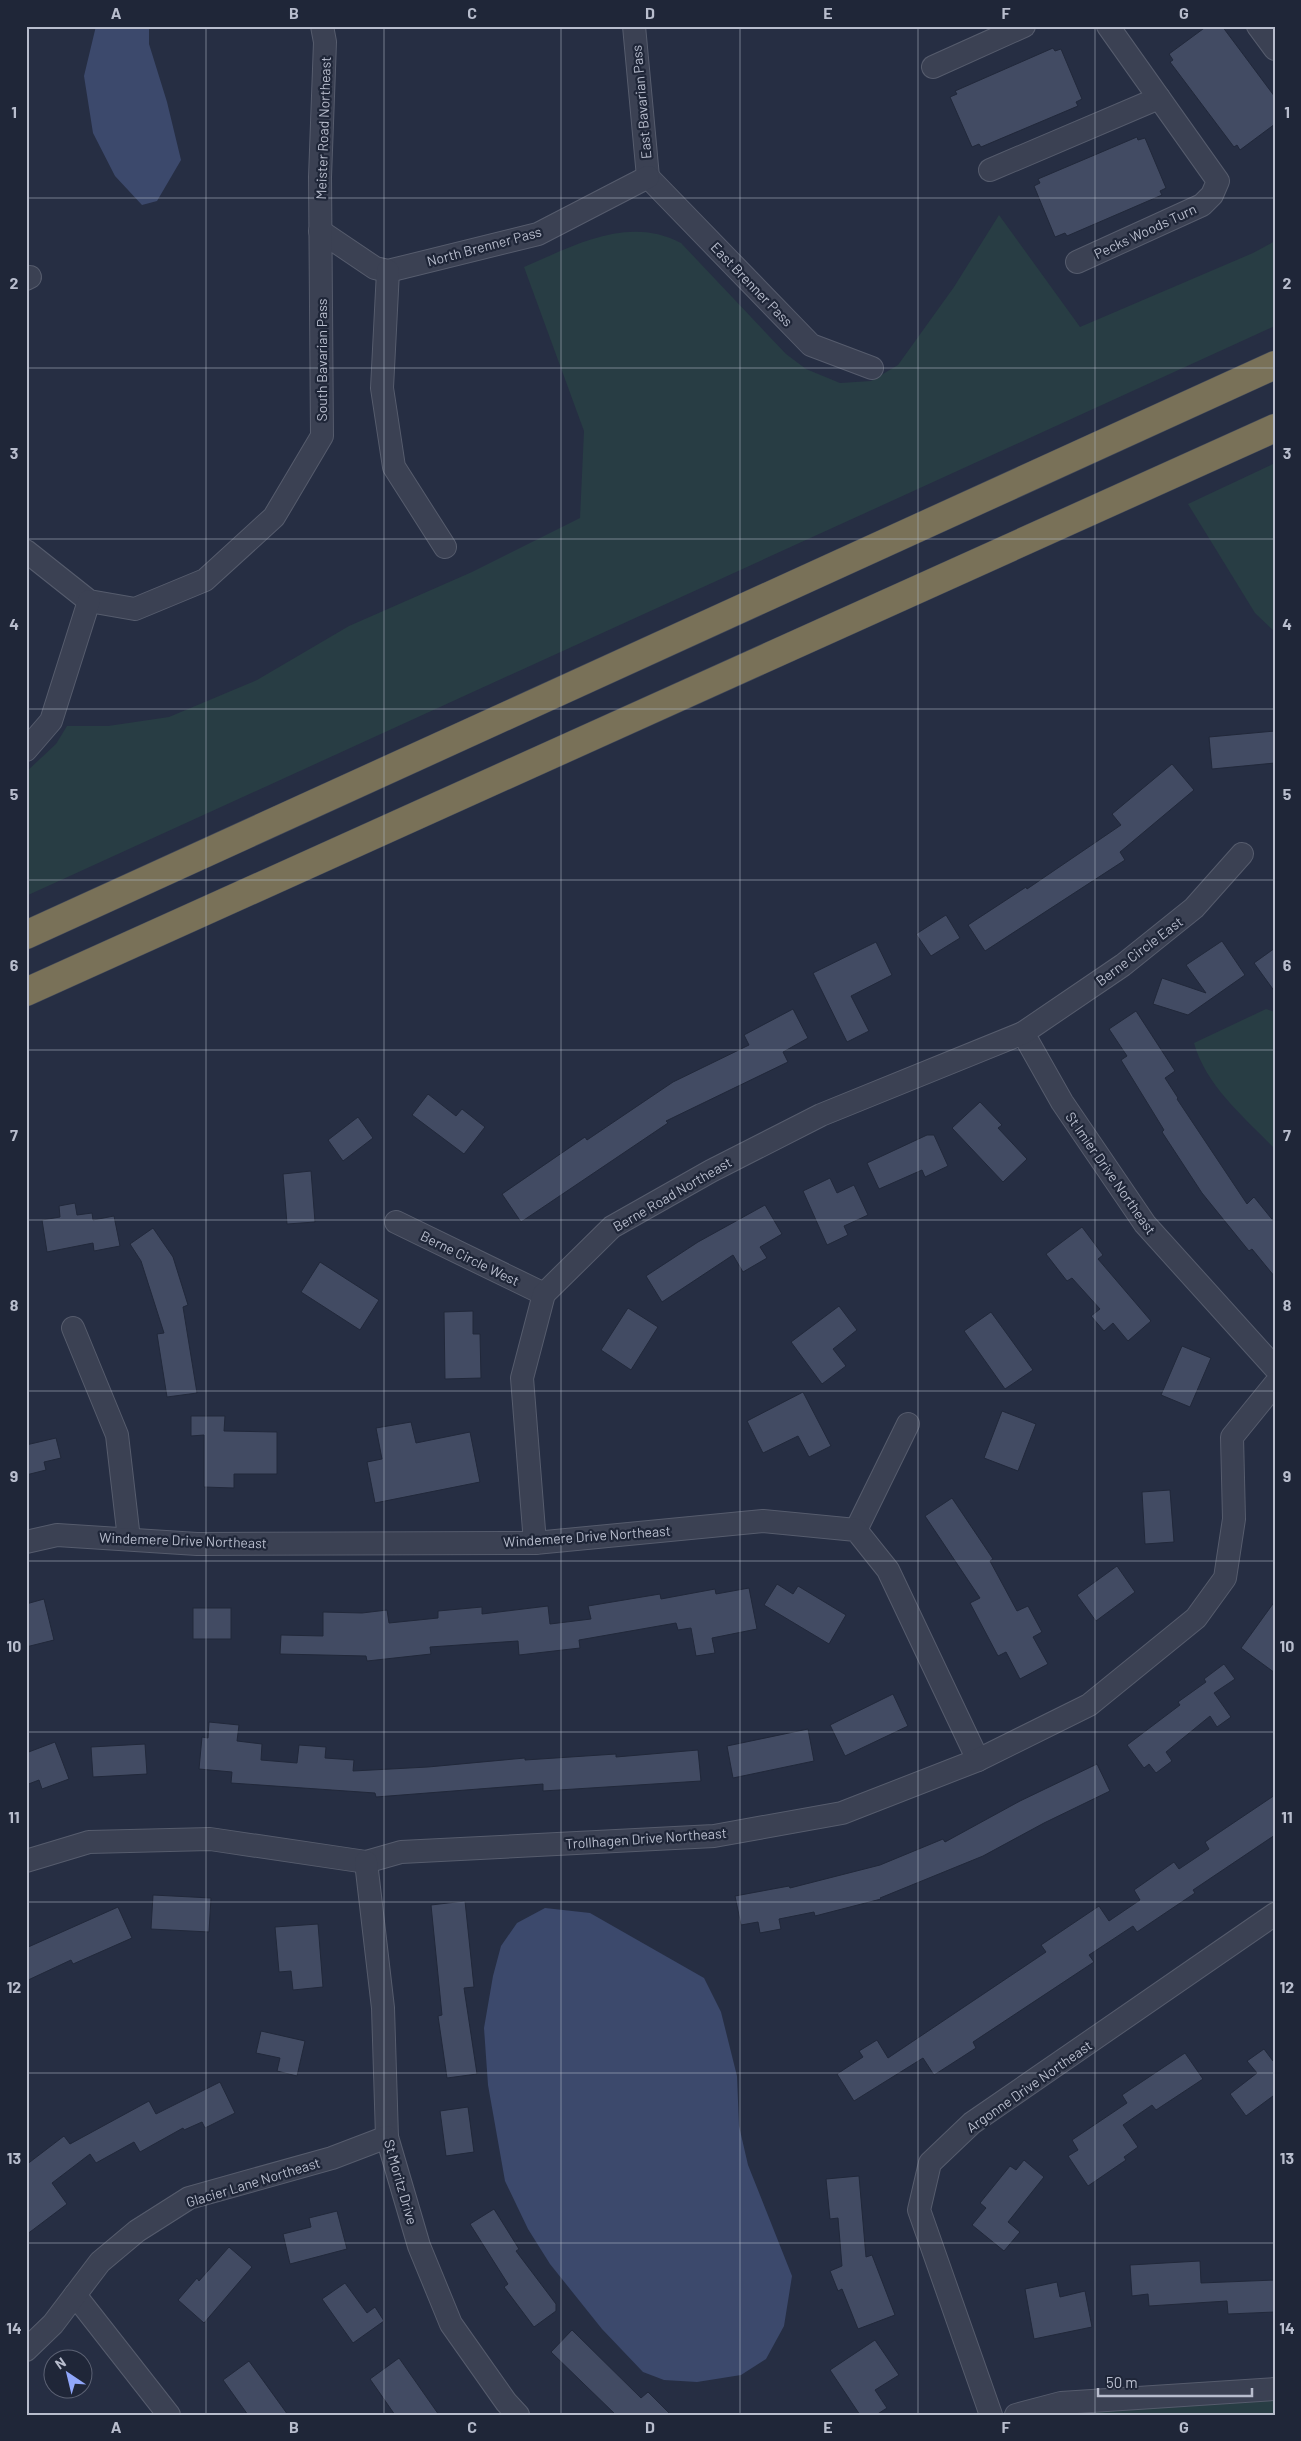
<svg xmlns="http://www.w3.org/2000/svg" width="1301" height="2441" font-family="Barlow,sans-serif">
	<style>
		.green { fill: #283d44 }
		.water { fill: #3c496c }
		.building { fill: #424b63; stroke: #21283a }
		.lines { fill: none; stroke-linecap: round; stroke-linejoin: round }
		.minor-casing { stroke: #565c6d; stroke-width: 24 }
		.highway-casing { stroke: #42495a; stroke-width: 29 }
		.minor { stroke: #3b4153; stroke-width: 22 }
		.highway { stroke: #797158; stroke-width: 28 }
		.grid { fill: none; stroke: #b8bdcd; stroke-width: 1; stroke-opacity: 0.55 }
		.labels { text-anchor: middle; dominant-baseline: central; stroke-width: 4.5; stroke-linejoin: round; paint-order: stroke }
		.street-label { font-size: 14px; fill: #b8bdcd; stroke: #1f2638 }
		.neatline { fill: none; stroke: #b8bdcd; stroke-width: 2 }
		.grid-label { font-size: 16px; text-anchor: middle; font-weight: bold; fill: #b8bdcd }
	</style>
	<rect width="100%" height="100%" fill="#262e43"/>
	<g class="green">
		<path d="M999,215l81,112 173,-74 22,-12v85l-1249,570v-124l30,-28 11,-18h41l61,-9 88,-37 92,-54 123,-54 108,-54 4,-87 -60,-164c50,-21 103,-52 157,-24l105,111 20,15 34,14 31,-2 27,-16 56,-78z"/>
		<path d="M1275,463v169l-20,-19 -67,-109z"/>
		<path d="M1266,1009l9,3v137c-30,-31 -69,-63 -81,-106z"/>
		<path d="M1275,2398v17h-231z"/>
	</g>
	<g class="water">
		<path d="M96,26h53v18l18,58 14,58 -24,41 -15,4 -27,-29 -22,-43 -9,-57z"/>
		<path d="M545,1908l45,5 114,65 17,34 16,64 2,50 9,39 44,111 -8,50 -18,33 -25,16 -44,7 -33,-2 -21,-8 -41,-43 -52,-65 -22,-35 -23,-48 -17,-96 -4,-57 9,-52 8,-30 16,-23z"/>
	</g>
	<g class="building">
		<path d="M1207,26h15l53,71v27l-35,26 -3,-5 -3,2 -64,-85 3,-2 -4,-6z"/>
		<path d="M1053,48l2,3 6,-2 21,50 -6,3 2,4 -97,41 -2,-3 -7,3 -22,-50 7,-3 -2,-3z"/>
		<path d="M1137,137l1,3 7,-2 21,50 -6,3 2,4 -95,41 -2,-3 -10,4 -21,-51 6,-3 -2,-4z"/>
		<path d="M1275,731v32l-63,6 -3,-32z"/>
		<path d="M1172,764l22,26 -74,62 5,8 -140,91 -17,-26 58,-38 1,2 94,-64 -9,-11z"/>
		<path d="M946,915l14,23 -29,18 -15,-22z"/>
		<path d="M1222,941l23,34 -57,40 -35,-11 9,-26 44,15 -20,-28z"/>
		<path d="M876,942l16,33 -41,21 18,35 -22,11 -34,-69z"/>
		<path d="M1275,948v44l-21,-29z"/>
		<path d="M793,1009l15,29 -25,14 5,10 -122,59 2,2 -147,99 -19,-28 83,-57 2,3 86,-58 76,-37 -5,-10z"/>
		<path d="M1136,1011l39,60 -10,7 13,20 -1,1 70,105 7,-7 21,26v54l-23,-28 -3,2 -47,-58 -40,-61 2,-2 -43,-70 6,-4 -18,-27z"/>
		<path d="M428,1094l28,22 6,-7 23,18 -21,27 -52,-39z"/>
		<path d="M980,1102l22,23 -4,3 29,31 -24,23 -51,-54z"/>
		<path d="M358,1117l15,21 -30,23 -15,-21z"/>
		<path d="M927,1135h7l14,31 -23,11 -3,-7 -43,19 -12,-26z"/>
		<path d="M311,1171l4,51 -28,2 -4,-50z"/>
		<path d="M830,1178l7,15 17,-8 14,30 -24,11 4,9 -21,10 -24,-54z"/>
		<path d="M75,1203l2,12 15,-2 1,7 21,-4 6,30 -26,5 -1,-8 -46,9 -5,-32 18,-3 -1,-11z"/>
		<path d="M765,1205l17,29 -22,13 7,11 -24,14 -10,-17 -71,47 -16,-26 52,-34z"/>
		<path d="M1082,1227l21,28 -5,4 53,62 -23,20 -15,-18 -9,8 -13,-15 9,-7 -28,-31 -5,3 -21,-27z"/>
		<path d="M153,1228l20,29 15,48 -5,2 14,86 -30,4 -10,-63 7,-1 -23,-72 -11,-17z"/>
		<path d="M320,1262l59,38 -19,30 -59,-38z"/>
		<path d="M839,1306l18,24 -24,19 13,17 -24,18 -31,-42z"/>
		<path d="M628,1308l30,19 -27,43 -30,-20z"/>
		<path d="M473,1311v23h7l1,44 -36,1 -1,-67z"/>
		<path d="M991,1312l42,58 -28,19 -41,-58z"/>
		<path d="M1182,1346l29,12 -21,49 -29,-12z"/>
		<path d="M803,1392l28,54 -22,11 -11,-21 -35,17 -16,-32z"/>
		<path d="M1002,1411l34,13 -18,47 -34,-13z"/>
		<path d="M191,1416h34l-1,15 53,1v42h-43v14l-30,-1v-52l-13,1z"/>
		<path d="M411,1422l5,21 54,-11 10,50 -105,21 -8,-41 15,-3 -6,-31z"/>
		<path d="M56,1438l5,20 -17,4 2,8 -20,5v-30z"/>
		<path d="M1170,1490l4,52 -29,2 -3,-52z"/>
		<path d="M952,1498l41,61 -3,2 27,50 11,-5 14,26 -9,5 15,27 -28,15 -14,-27 -8,4 -28,-53 10,-5 -55,-82z"/>
		<path d="M1117,1566l18,26 -39,29 -19,-26z"/>
		<path d="M777,1584l16,10 5,-8 48,29 -17,29 -65,-39z"/>
		<path d="M749,1588l8,41 -45,9 3,15 -19,3 -5,-28 -13,2 -2,-7 -97,17 1,8 -61,7 -1,-14 -88,6 1,7 -64,7 -1,-5 -86,-2 1,-19 42,1v-24l39,1 25,-3 2,13 49,-5v-7l44,-4v7l66,-8 2,18 41,-5 -3,-13 72,-12 1,5 54,-10 1,5z"/>
		<path d="M44,1599l10,41 -28,7v-43z"/>
		<path d="M1275,1601v72l-34,-25z"/>
		<rect x="193" y="1608" width="38" height="31"/>
		<path d="M1224,1664l11,15 -21,14 17,24 -14,10 -7,-11 -44,36 6,9 -16,12 -7,-9 -5,4 -17,-23 53,-40 -2,-3 28,-20 -2,-3z"/>
		<path d="M893,1694l15,32 -63,30 -15,-31z"/>
		<path d="M209,1722l30,3 -2,16 25,3 -1,16 36,3 2,-18 27,2 -1,11 29,2 -1,11 75,-4 97,-9v2l91,-6v3l82,-7 3,31 -158,10v-7l-167,13 -1,-4 -144,-10 1,-11 -33,-3 3,-32 6,1z"/>
		<path d="M808,1729l6,32 -81,17 -6,-32z"/>
		<path d="M55,1742l14,37 -27,10 -3,-9 -13,5v-32z"/>
		<path d="M145,1744l2,30 -54,3 -2,-30z"/>
		<path d="M1097,1764l13,27 -66,32 -61,33 -103,42 1,1 -66,17 -1,-4 -35,7 2,10 -21,4 -2,-11 -17,3 -6,-29 54,-10 1,2 90,-23 63,-26 2,3 75,-41z"/>
		<path d="M1275,1795v40l-82,55 2,3 -58,39 -4,-6 -44,29 5,7 -121,80 3,6 -42,27 -11,-17 -69,43 -17,-27 26,-17 -4,-6 18,-11 11,18 158,-106 -5,-7 58,-39 10,15 31,-21 -6,-10 40,-28 5,7 30,-20 -4,-7z"/>
		<path d="M153,1895l58,3 -2,34 -58,-3z"/>
		<path d="M465,1901l9,86 -10,1 13,86 -30,4 -9,-62 4,-1 -11,-110z"/>
		<path d="M118,1907l14,31 -59,26 -2,-4 -45,21v-33z"/>
		<path d="M318,1924l5,63 -30,3 -2,-19 -12,1 -4,-45z"/>
		<path d="M261,2031l44,10 -8,35 -20,-5 3,-13 -24,-5z"/>
		<path d="M1264,2049l9,12 2,-1v38l-2,-2 -27,20 -16,-22 27,-21 -10,-12z"/>
		<path d="M1185,2053l18,26 -47,31 -4,-5 -29,20 15,22 -14,10 2,3 -38,26 -20,-30 10,-6 -6,-10 55,-37 -5,-8z"/>
		<path d="M220,2082l15,31 -30,15 -3,-6 -18,8 -1,-2 -43,24 -6,-10 -38,21 -6,-9 -38,29 15,21 -41,31v-70l38,-29 6,8 79,-43 7,13z"/>
		<path d="M468,2107l6,45 -28,4 -6,-45z"/>
		<path d="M1024,2160l20,17 -36,45 12,10 -16,19 -32,-26 14,-17 -6,-5 30,-37 6,4z"/>
		<path d="M859,2176l7,81 6,-2 23,60 -37,14 -16,-40 -4,2 -8,-20 12,-5 -4,-48 -8,1 -4,-40z"/>
		<path d="M494,2209l25,40 -3,2 40,53v7l-22,16 -30,-40 4,-3 -38,-60z"/>
		<path d="M337,2211l10,38 -57,15 -7,-30 28,-7 -2,-9z"/>
		<path d="M229,2247l23,20 -48,56 -26,-23 19,-22 2,3z"/>
		<path d="M1200,2261l1,22 74,-3v32l-47,2 -1,-13 -78,5 -1,-12 -16,2 -2,-31z"/>
		<path d="M1057,2282l3,15 25,-6 7,36 -58,12 -9,-50z"/>
		<path d="M345,2283l22,30 8,-6 9,14 -31,22 -31,-44z"/>
		<path d="M572,2330l69,68 7,-6 23,23h-55l-65,-63z"/>
		<path d="M875,2340l24,35 -24,15 12,18 -11,7h-16l-30,-45z"/>
		<path d="M399,2358l40,57h-44l-25,-36z"/>
		<path d="M249,2361l39,54h-40l-25,-35z"/>
	</g>
	<g class="lines">
		<g class="minor-casing">
			<g id="minor">
				<path d="M634,26l14,151"/>
				<path d="M1258,26l17,23"/>
				<path d="M933,67l91,-41"/>
				<path d="M990,170l169,-72"/>
				<path d="M648,177l163,168 61,23"/>
				<path d="M320,231l55,37 13,3 150,-37 110,-57"/>
				<path d="M1077,262l125,-57 10,-10 6,-14 -110,-155"/>
				<path d="M388,271l-6,117 12,79 51,80"/>
				<path d="M26,279l4,-2"/>
				<path d="M26,551l63,50 46,8 70,-29 69,-63 48,-81 -2,-259 5,-135 -3,-16"/>
				<path d="M26,750l25,-29 38,-120"/>
				<path d="M1023,1033l39,69 83,122 130,144"/>
				<path d="M396,1222l148,72"/>
				<path d="M73,1328l44,107 12,104"/>
				<path d="M856,1530l52,-106"/>
				<path d="M26,1542l31,-7 140,9 338,-1 228,-22 93,9 32,40 90,190"/>
				<path d="M535,1543l-13,-165 22,-84 68,-67 99,-56 110,-56 202,-82 100,-68 71,-57 48,-54"/>
				<path d="M26,1861l63,-19 121,-3 156,23 35,-10 313,-16 128,-23 136,-53 111,-55 107,-87 29,-40 9,-59 -2,-82 43,-53"/>
				<path d="M366,1862l17,146 4,129 32,109 32,78 55,78 12,13"/>
				<path d="M75,2295l94,120"/>
				<path d="M26,2350l27,-26 47,-62 37,-31 52,-33 143,-40 55,-21"/>
				<path d="M991,2415l-72,-205 11,-47 42,-40 303,-209"/>
				<path d="M1016,2415l45,-12 214,-14"/>
			</g>
		</g>
		<g class="highway-casing">
			<g id="highway">
				<path d="M26,935l1249,-570"/>
				<path d="M26,992l1249,-564"/>
			</g>
		</g>
		<use href="#minor" class="minor"/>
		<use href="#highway" class="highway"/>
	</g>
	<path class="grid" d="M206,26v2389M384,26v2389M561,26v2389M740,26v2389M918,26v2389M1095,26v2389M26,198h1249M26,368h1249M26,539h1249M26,709h1249M26,880h1249M26,1050h1249M26,1220h1249M26,1391h1249M26,1561h1249M26,1732h1249M26,1902h1249M26,2073h1249M26,2243h1249"/>
	<g class="labels">
		<g class="street-label">
			<text transform="translate(641 102) rotate(-95)">East Bavarian Pass</text>
			<text transform="translate(323 128) rotate(-88)">Meister Road Northeast</text>
			<text transform="translate(1145 231) rotate(-25)">Pecks Woods Turn</text>
			<text transform="translate(484 246) rotate(-15)">North Brenner Pass</text>
			<text transform="translate(752 284) rotate(46)">East Brenner Pass</text>
			<text transform="translate(321 360) rotate(-90)">South Bavarian Pass</text>
			<text transform="translate(1139 951) rotate(-37)">Berne Circle East</text>
			<text transform="translate(1111 1173) rotate(55)">St Imier Drive Northeast</text>
			<text transform="translate(672 1194) rotate(-30)">Berne Road Northeast</text>
			<text transform="translate(470 1258) rotate(26)">Berne Circle West</text>
			<text transform="translate(587 1536) rotate(-4)">Windemere Drive Northeast</text>
			<text transform="translate(183 1540) rotate(2)">Windemere Drive Northeast</text>
			<text transform="translate(646 1838) rotate(-4)">Trollhagen Drive Northeast</text>
			<text transform="translate(1029 2086) rotate(-35)">Argonne Drive Northeast</text>
			<text transform="translate(253 2182) rotate(-17)">Glacier Lane Northeast</text>
			<text transform="translate(401 2182) rotate(74)">St Moritz Drive</text>
		</g>
	</g>
	<rect width="1301" height="2441" fill="none" stroke="#1f2638" stroke-width="55"/>
	<g transform="translate(68 2374) rotate(325)"><circle r="24" fill="#1f2638" stroke="#5c6274"/>
	<path d="M0-4L9 19L0 12L-9 19Z" fill="#90a7fa"/>
	<text y="-8" font-size="14" font-weight="bold" text-anchor="middle" fill="#b8bdcd">N</text>
	</g>
	<path d="M1098 2388v8h154v-8" fill="none" stroke="#b8bdcd" stroke-width="2.5"/>
	<text x="1106" y="2388" font-size="15" fill="#b8bdcd" stroke="#1f2638" stroke-width="4" paint-order="stroke">50 m</text>
	<rect x="28" y="28" width="1246" height="2386" class="neatline"/>
	<g class="grid-label">
		<text x="116" y="19">A</text>
		<text x="294" y="19">B</text>
		<text x="472" y="19">C</text>
		<text x="650" y="19">D</text>
		<text x="828" y="19">E</text>
		<text x="1006" y="19">F</text>
		<text x="1184" y="19">G</text>
		<text x="14" y="118">1</text>
		<text x="1287" y="118">1</text>
		<text x="14" y="289">2</text>
		<text x="1287" y="289">2</text>
		<text x="14" y="459">3</text>
		<text x="1287" y="459">3</text>
		<text x="14" y="630">4</text>
		<text x="1287" y="630">4</text>
		<text x="14" y="800">5</text>
		<text x="1287" y="800">5</text>
		<text x="14" y="971">6</text>
		<text x="1287" y="971">6</text>
		<text x="14" y="1141">7</text>
		<text x="1287" y="1141">7</text>
		<text x="14" y="1311">8</text>
		<text x="1287" y="1311">8</text>
		<text x="14" y="1482">9</text>
		<text x="1287" y="1482">9</text>
		<text x="14" y="1652">10</text>
		<text x="1287" y="1652">10</text>
		<text x="14" y="1823">11</text>
		<text x="1287" y="1823">11</text>
		<text x="14" y="1993">12</text>
		<text x="1287" y="1993">12</text>
		<text x="14" y="2164">13</text>
		<text x="1287" y="2164">13</text>
		<text x="14" y="2334">14</text>
		<text x="1287" y="2334">14</text>
		<text x="116" y="2433">A</text>
		<text x="294" y="2433">B</text>
		<text x="472" y="2433">C</text>
		<text x="650" y="2433">D</text>
		<text x="828" y="2433">E</text>
		<text x="1006" y="2433">F</text>
		<text x="1184" y="2433">G</text>
	</g>
</svg>
